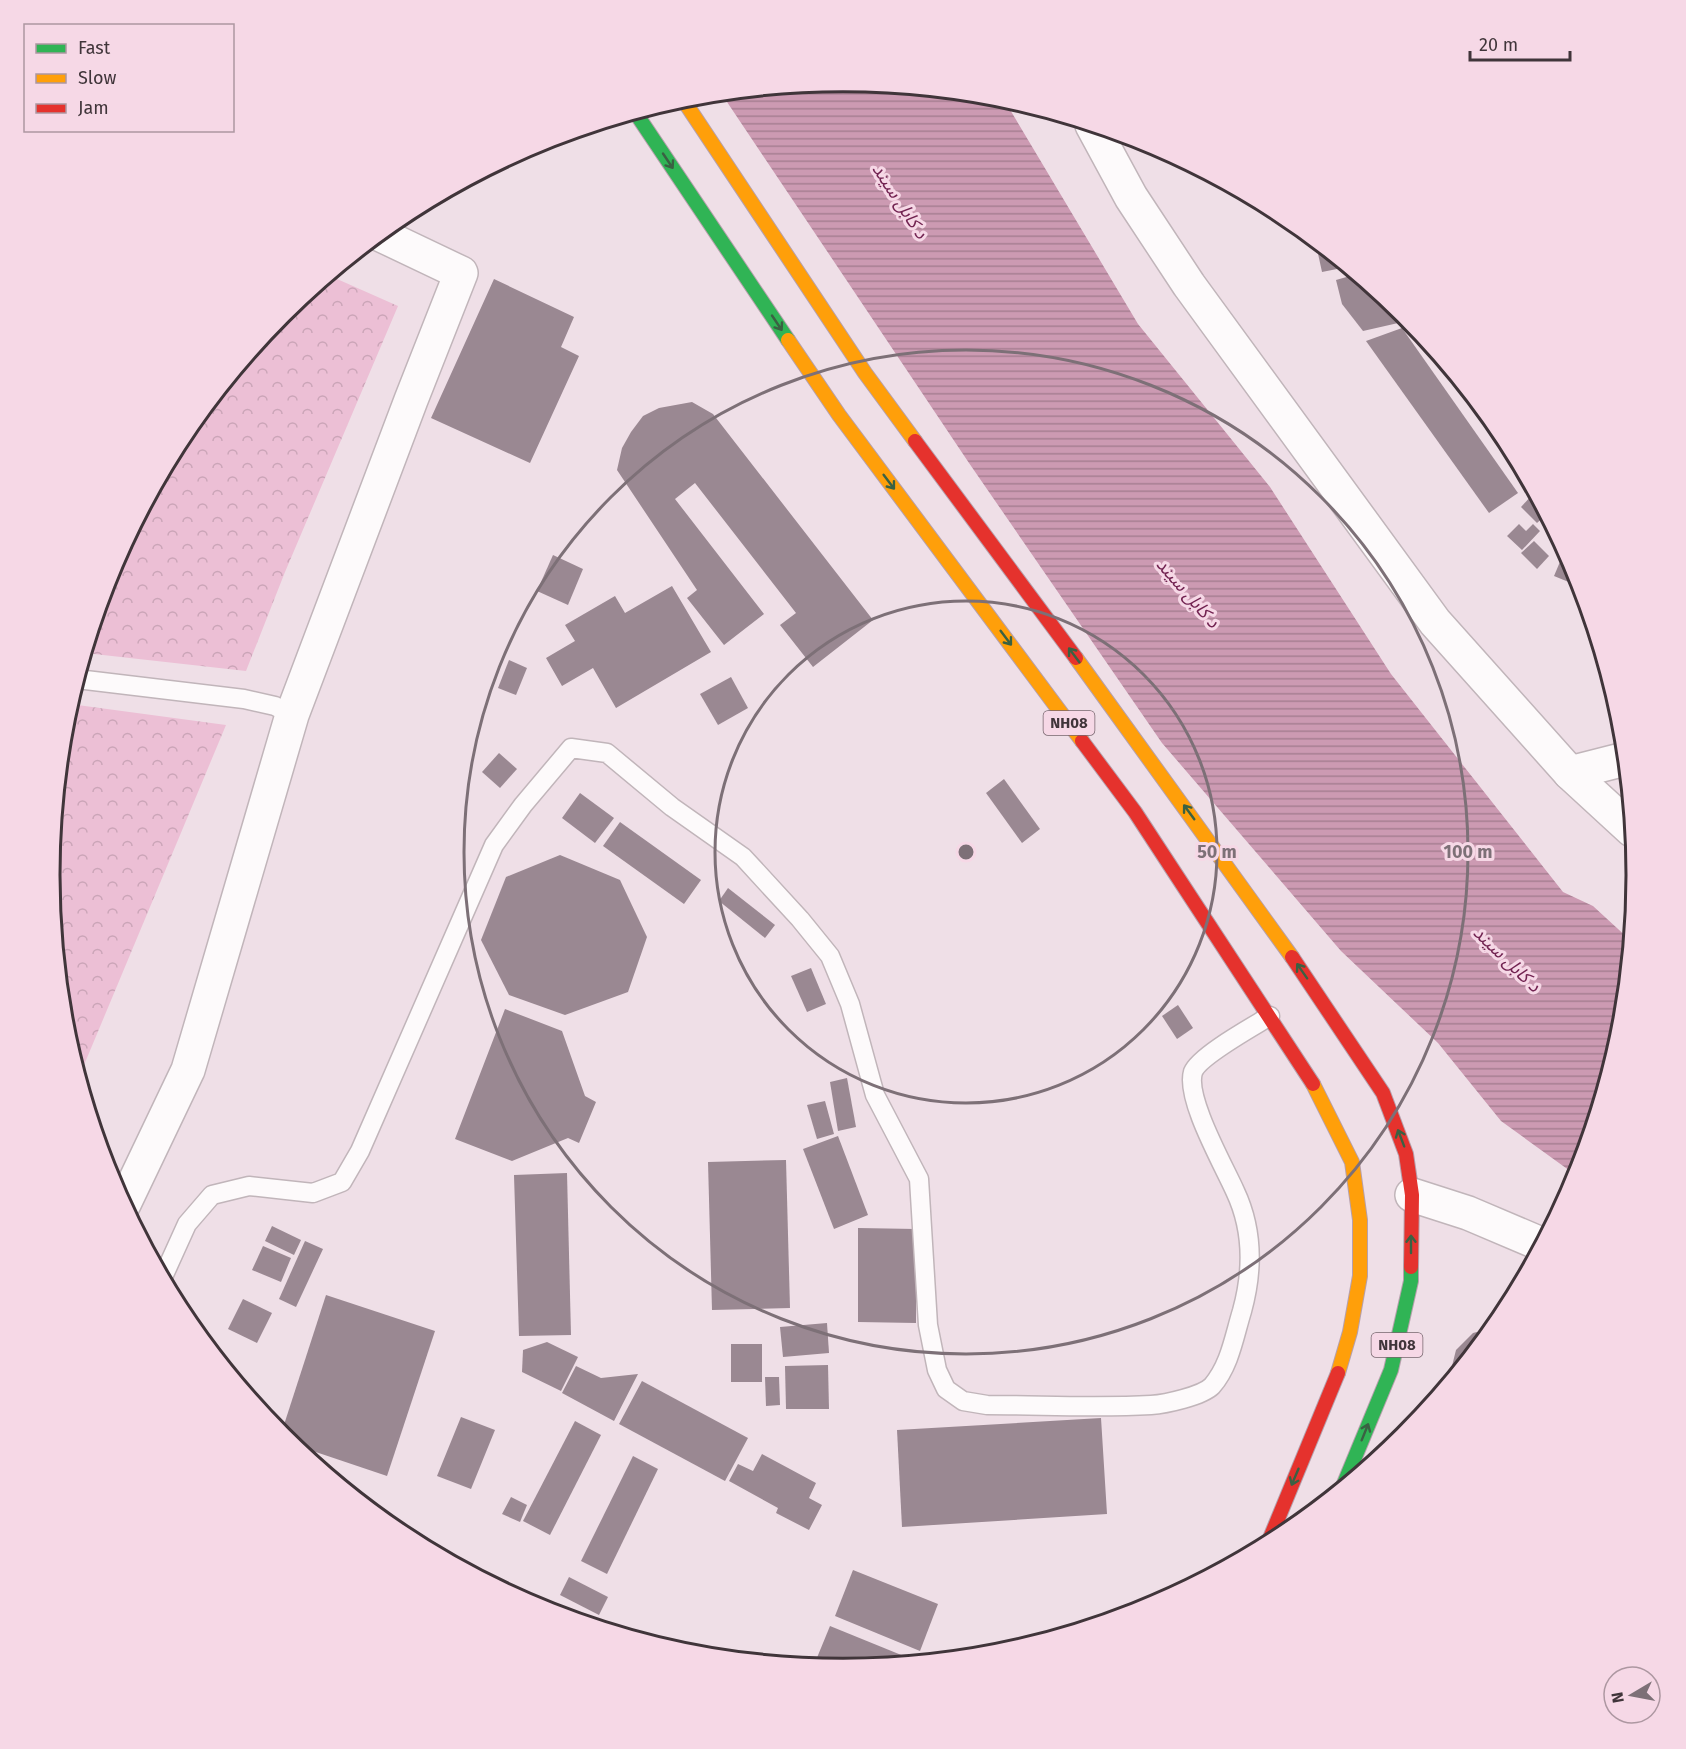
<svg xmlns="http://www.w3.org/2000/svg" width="1686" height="1749" font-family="'Fira Sans','Noto Sans Arabic',sans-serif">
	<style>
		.park { fill: url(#park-crowns) }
		.water { fill: url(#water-rules) }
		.building { fill: #9a8892 }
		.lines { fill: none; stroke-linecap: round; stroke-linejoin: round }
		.lane-casing { stroke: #c1b5ba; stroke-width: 21 }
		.street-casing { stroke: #c1b5ba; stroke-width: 36 }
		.fast-casing { stroke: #b6a0ac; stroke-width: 16 }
		.slow-casing { stroke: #b6a0ac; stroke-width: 16 }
		.jam-casing { stroke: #b6a0ac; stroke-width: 16 }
		.lane { stroke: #fdfafb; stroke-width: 18 }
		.street { stroke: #fdfafb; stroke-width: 33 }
		.fast { stroke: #30b455; stroke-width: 14 }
		.slow { stroke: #ff9f0a; stroke-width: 14 }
		.jam { stroke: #e5322d; stroke-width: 14 }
		.oneway { stroke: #3a6143 }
		.ring { fill: none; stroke: #7d7077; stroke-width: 3 }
		.labels { text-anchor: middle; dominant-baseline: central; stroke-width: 6; stroke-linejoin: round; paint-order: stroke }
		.shield { fill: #f6d8e6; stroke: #77666e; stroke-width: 1.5 }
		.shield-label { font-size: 15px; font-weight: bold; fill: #40353a }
		.water-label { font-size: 18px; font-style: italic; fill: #722351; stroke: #f6d8e6 }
		.rim { fill: none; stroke: #40353a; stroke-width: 3 }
		.centre { fill: #7d7077; stroke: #f6d8e6; stroke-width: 3 }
		.ring-label { font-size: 18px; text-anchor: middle; font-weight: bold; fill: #7d7077; stroke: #f6d8e6; stroke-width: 6; stroke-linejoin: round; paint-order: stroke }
	</style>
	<defs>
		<pattern id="park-crowns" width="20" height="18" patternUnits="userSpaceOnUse" patternTransform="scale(1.5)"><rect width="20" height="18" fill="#ecbfd5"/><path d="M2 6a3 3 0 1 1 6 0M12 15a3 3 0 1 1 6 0" fill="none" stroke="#cba5b8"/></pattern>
		<pattern id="water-rules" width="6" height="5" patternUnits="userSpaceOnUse" patternTransform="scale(1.5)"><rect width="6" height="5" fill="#cc9ab2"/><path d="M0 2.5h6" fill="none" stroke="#a77e92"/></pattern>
	</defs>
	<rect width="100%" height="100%" fill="#efdfe7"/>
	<g class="park">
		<path d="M328,275l70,31 -113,266 -39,99 -161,-18 25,-82 73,-138 99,-120z"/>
		<path d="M70,704l156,21 -147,352 -14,-48 -15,-155 15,-155z"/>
	</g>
	<path class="water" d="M843,81l160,17 135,226 132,163 121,187 172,218 30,14 37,34 -9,90 -44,146 -76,-55 -63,-78 -97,-92 -179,-208 -193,-280 -248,-370z"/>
	<g class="building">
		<path d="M1280,212l4,3 24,20 -12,2z"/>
		<path d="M1315,240l22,18 10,9 -25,5z"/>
		<path d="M1357,274l47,40 3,7 -44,10 -21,-27 -6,-24z"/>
		<path d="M494,279l80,38 -13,30 18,9 -49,107 -99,-45z"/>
		<path d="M1402,328l116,165 -29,20 -123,-172z"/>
		<path d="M692,402l21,12 160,206 -60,47 -33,-42 16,-12 -101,-130 -20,16 89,115 -40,31 -37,-47 10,-8 -80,-120 5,-22 9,-16 12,-16 16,-8z"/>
		<path d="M1533,494l13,21 -9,8 -16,-16z"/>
		<path d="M1519,524l7,7 7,-7 7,7 -18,19 -15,-14z"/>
		<path d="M1534,541l15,15 -12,13 -16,-16z"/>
		<path d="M1565,550l11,21 3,8 -3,6 -22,-9z"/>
		<path d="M553,555l30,14 -15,36 -31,-14z"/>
		<path d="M672,586l39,66 -95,56 -23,-40 -31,18 -16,-28 29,-17 -10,-16 50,-29 10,17z"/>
		<path d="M509,660l18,8 -11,27 -18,-7z"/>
		<path d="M731,677l17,31 -30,17 -18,-31z"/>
		<path d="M499,753l18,16 -17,19 -18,-16z"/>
		<path d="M1004,779l36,50 -18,14 -36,-50z"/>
		<path d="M580,793l34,25 -19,25 -33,-25z"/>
		<path d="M620,822l81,58 -17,24 -81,-58z"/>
		<path d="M560,855l60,25 27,57 -19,55 -63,23 -56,-20 -28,-55 25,-63z"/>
		<path d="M728,888l47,37 -10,13 -46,-37z"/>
		<path d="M811,968l15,36 -19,8 -16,-36z"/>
		<path d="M1178,1005l15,23 -16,11 -15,-23z"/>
		<path d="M505,1009l57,22 23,65 11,6 -17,41 -11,-5 -56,23 -57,-22z"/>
		<path d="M847,1078l9,49 -18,4 -8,-49z"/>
		<path d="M825,1101l9,33 -17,5 -10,-34z"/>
		<path d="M838,1136l30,79 -34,14 -31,-80z"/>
		<path d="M786,1160l4,148 -78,2 -4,-148z"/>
		<path d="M567,1173l4,162 -52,1 -5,-161z"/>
		<path d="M272,1226l29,14 -7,15 -29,-14z"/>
		<path d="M858,1228l58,1v94l-58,-1z"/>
		<path d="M305,1241l18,8 -27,58 -17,-8z"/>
		<path d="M263,1246l28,12 -10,24 -29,-12z"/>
		<path d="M326,1295l109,36 -48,145 -95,-32 -11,-10z"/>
		<path d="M243,1299l29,14 -15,30 -29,-14z"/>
		<path d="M827,1323l2,30 -46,4 -3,-30z"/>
		<path d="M1492,1328l-38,47 -2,-9 4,-16 17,-17z"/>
		<path d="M547,1342l31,15 -17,34 -39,-19 1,-22z"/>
		<rect x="731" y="1344" width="31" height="38"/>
		<path d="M828,1365l1,44h-43l-1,-43z"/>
		<path d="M576,1366l25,12 37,-4 -24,47 -52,-28z"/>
		<path d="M765,1377h14l1,28 -14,1z"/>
		<path d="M642,1381l106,57 -23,43 -106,-57z"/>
		<path d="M1434,1398h1l-11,13 -3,-5z"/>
		<path d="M461,1417l34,13 -24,59 -34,-13z"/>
		<path d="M1101,1418l6,96 -205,13 -5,-97z"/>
		<path d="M575,1421l26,14 -51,100 -27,-14z"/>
		<path d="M762,1454l54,29 -7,15 13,7 -13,25 -33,-17 2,-5 -49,-27 9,-17 15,7z"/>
		<path d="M633,1456l25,13 -51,105 -26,-13z"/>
		<path d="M511,1497l16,8 -7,17 -18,-8z"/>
		<path d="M853,1570l85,34 -18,47 -85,-35z"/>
		<path d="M569,1577l39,20 -9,18 -39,-20z"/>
		<path d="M830,1626l86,35 -73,7 -29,-3z"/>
	</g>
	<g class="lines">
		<g class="lane-casing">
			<g id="lane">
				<path d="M77,679l167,20 31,7 17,9"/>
				<path d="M163,1277l24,-53 25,-29 37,-9 64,7 29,-11 18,-31 134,-306 29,-40 48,-57 36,5 65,54 71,50 57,62 30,37 20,48 25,91 44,84 9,146 9,45 9,19 17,12 24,4c55,0 110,3 164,0 15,-1 51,-9 61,-19 18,-21 22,-49 30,-75 11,-40 11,-82 -7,-120 -11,-25 -50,-93 -42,-119 6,-16 61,-46 77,-56"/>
			</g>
		</g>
		<g class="street-casing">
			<g id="street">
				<path d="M1092,125l39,72 58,88 246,337 135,151 62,57"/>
				<path d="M1570,773l55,-14"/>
				<path d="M1412,1195l56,18 73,31"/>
				<path d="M124,1204l64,-134 104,-355 119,-315 50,-127 -82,-39"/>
			</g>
		</g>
		<g class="fast-casing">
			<g id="fast">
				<path d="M635,112l153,228"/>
				<path d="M1343,1486l48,-116 20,-89v-14"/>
			</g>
		</g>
		<g class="slow-casing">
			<g id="slow">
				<path d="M682,98l183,275 50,68"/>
				<path d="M788,340l51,75 243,326"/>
				<path d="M1076,658l216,299"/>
				<path d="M1313,1084l39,78 8,58v56l-10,56 -12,41"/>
			</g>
		</g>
		<g class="jam-casing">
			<g id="jam">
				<path d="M915,441l161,217"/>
				<path d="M1082,741l53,71 178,272"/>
				<path d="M1292,957l91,136 23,61 6,41 -1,72"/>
				<path d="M1268,1543l70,-170"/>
			</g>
		</g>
		<use href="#lane" class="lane"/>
		<use href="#street" class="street"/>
		<use href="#fast" class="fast"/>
		<use href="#slow" class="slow"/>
		<use href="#jam" class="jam"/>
	</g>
	<defs><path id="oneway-shaft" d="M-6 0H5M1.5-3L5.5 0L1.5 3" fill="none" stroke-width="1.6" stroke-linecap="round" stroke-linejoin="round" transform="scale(1.5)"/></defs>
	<g class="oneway">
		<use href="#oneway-shaft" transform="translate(668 161) rotate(56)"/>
		<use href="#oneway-shaft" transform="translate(777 323) rotate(56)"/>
		<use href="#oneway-shaft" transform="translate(889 482) rotate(53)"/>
		<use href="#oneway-shaft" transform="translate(1006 638) rotate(53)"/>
		<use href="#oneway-shaft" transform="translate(1074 655) rotate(-127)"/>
		<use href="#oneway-shaft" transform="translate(1189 812) rotate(-126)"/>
		<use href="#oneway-shaft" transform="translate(1302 971) rotate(-125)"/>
		<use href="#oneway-shaft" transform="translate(1401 1138) rotate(-111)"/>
		<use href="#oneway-shaft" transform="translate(1411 1244) rotate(-90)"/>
		<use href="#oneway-shaft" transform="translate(1365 1432) rotate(-68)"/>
		<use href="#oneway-shaft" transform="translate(1295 1477) rotate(113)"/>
	</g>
	<g class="ring">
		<circle cx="966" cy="852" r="251"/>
		<circle cx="966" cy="852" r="502"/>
	</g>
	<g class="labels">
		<g class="shield">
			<rect x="1043.5" y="711" width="51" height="24" rx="4.5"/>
			<rect x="1371.5" y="1333" width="51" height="24" rx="4.5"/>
		</g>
		<g class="shield-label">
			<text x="1069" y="723">NH08</text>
			<text x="1397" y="1345">NH08</text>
		</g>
		<g class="water-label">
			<text transform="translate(900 201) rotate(57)">د کابل سيند</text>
			<text transform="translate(1188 593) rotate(49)">د کابل سيند</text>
			<text transform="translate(1507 959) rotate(44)">د کابل سيند</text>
		</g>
	</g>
	<path d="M0 0H1686V1749H0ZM60 875a783 783 0 1 1 1566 0a783 783 0 1 1-1566 0Z" fill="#f6d8e6" fill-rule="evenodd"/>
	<path class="rim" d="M60 875a783 783 0 1 1 1566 0a783 783 0 1 1-1566 0Z"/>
	<circle cx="966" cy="852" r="9" class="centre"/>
	<g class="ring-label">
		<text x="1217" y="858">50 m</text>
		<text x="1468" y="858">100 m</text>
	</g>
	<rect x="24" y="24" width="210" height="108" fill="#f6d8e6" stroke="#ad97a1" stroke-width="1.5"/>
	<rect x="36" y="44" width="30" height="9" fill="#30b455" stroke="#ad97a1" stroke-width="1.5"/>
	<text x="78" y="54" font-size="18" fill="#40353a">Fast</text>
	<rect x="36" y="74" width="30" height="9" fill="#ff9f0a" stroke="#ad97a1" stroke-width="1.5"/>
	<text x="78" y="84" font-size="18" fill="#40353a">Slow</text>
	<rect x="36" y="104" width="30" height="9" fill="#e5322d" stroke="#ad97a1" stroke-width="1.5"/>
	<text x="78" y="114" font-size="18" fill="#40353a">Jam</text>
	<g transform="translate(1632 1695) rotate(260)"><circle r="28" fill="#f6d8e6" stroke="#ad97a1" stroke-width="1.5"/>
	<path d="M0-4.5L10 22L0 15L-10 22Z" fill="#7d7077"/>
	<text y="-9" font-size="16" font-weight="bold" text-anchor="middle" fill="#40353a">N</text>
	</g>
	<path d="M1470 51v9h100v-9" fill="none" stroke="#40353a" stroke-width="3"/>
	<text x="1479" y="51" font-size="18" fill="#40353a" stroke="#f6d8e6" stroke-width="4.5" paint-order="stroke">20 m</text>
</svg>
